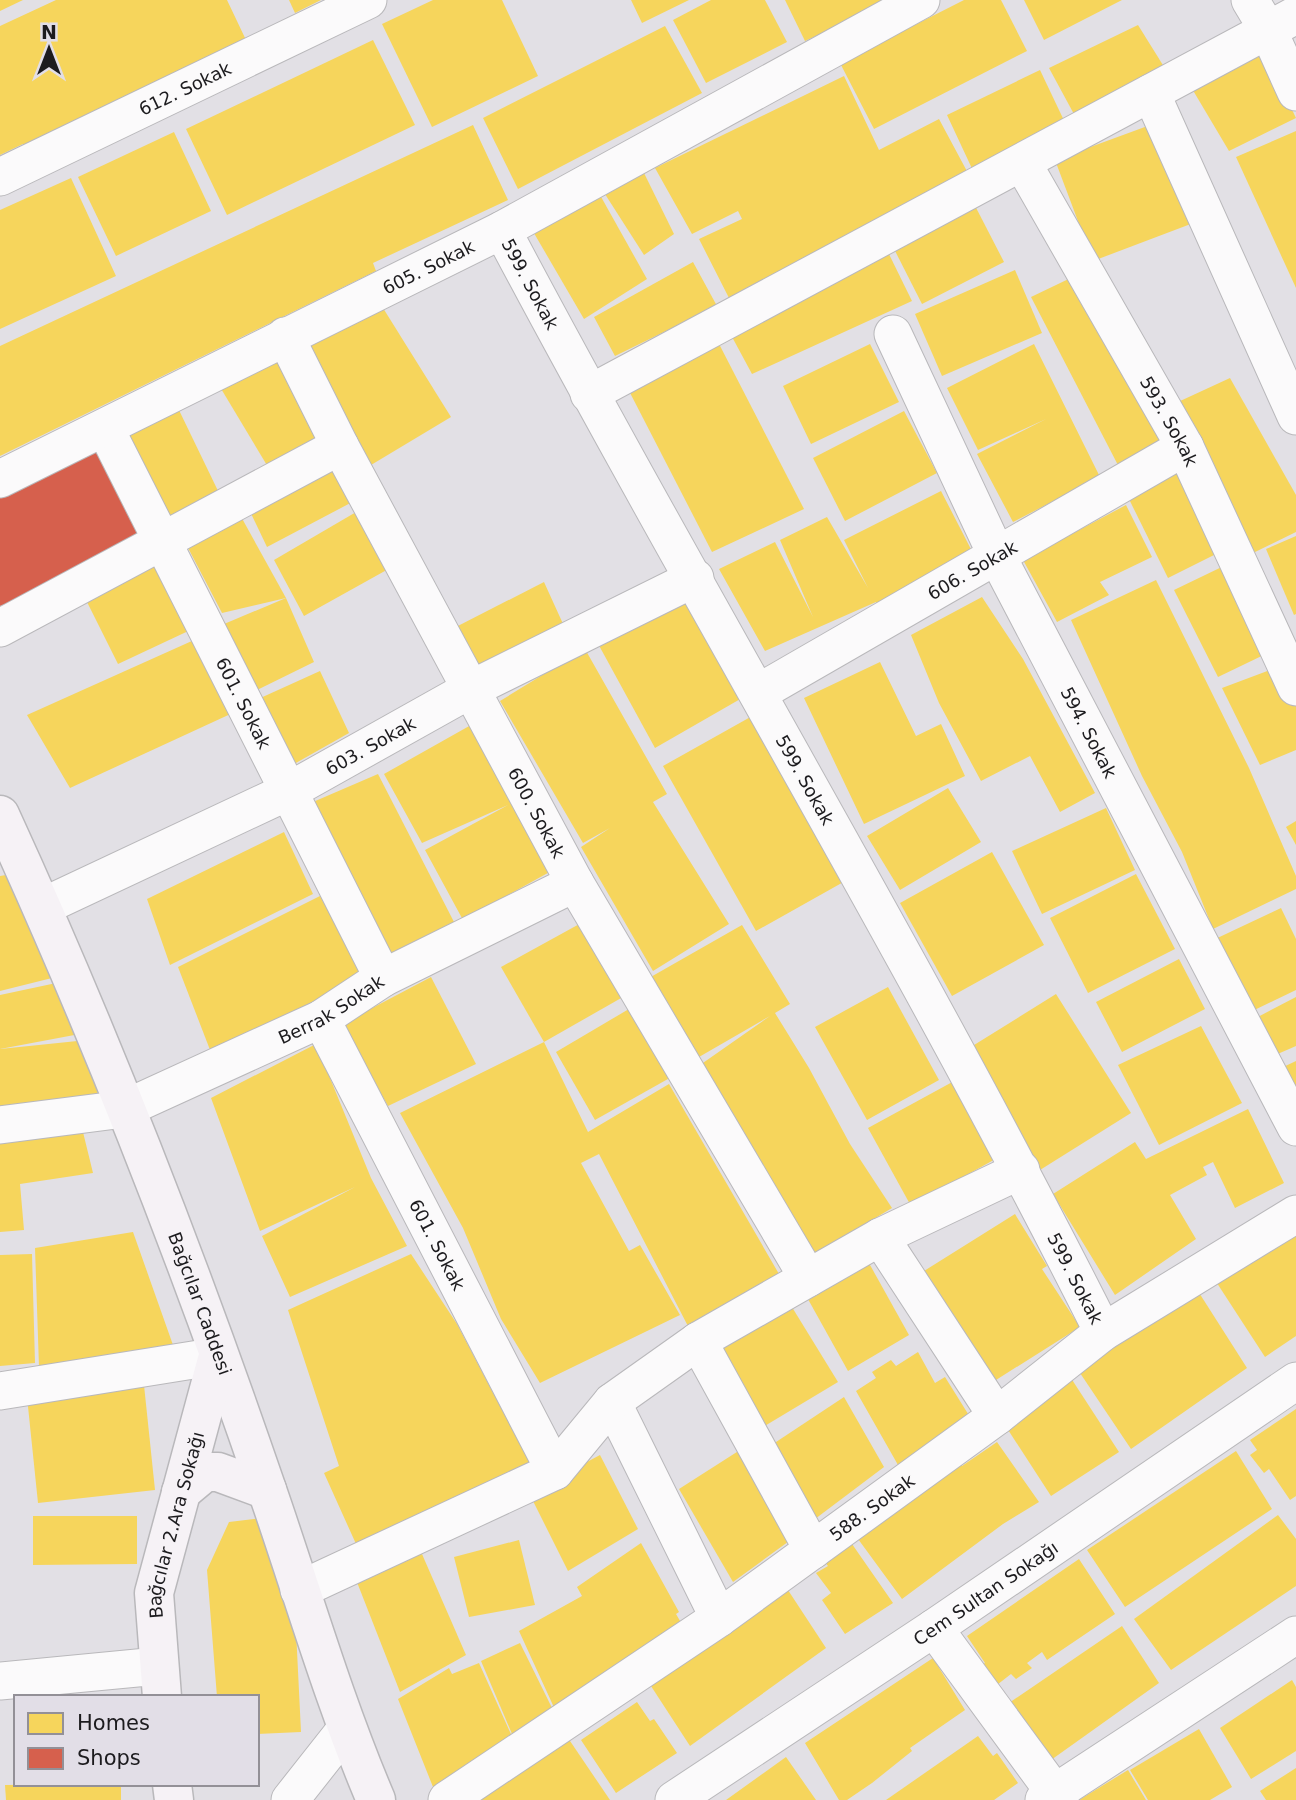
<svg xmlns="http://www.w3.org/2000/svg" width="1296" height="1800" font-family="'DejaVu Sans',sans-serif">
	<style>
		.homes { fill: #f6d55c }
		.shops { fill: #d6604d }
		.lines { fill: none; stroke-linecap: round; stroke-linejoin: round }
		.minor-casing { stroke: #b9b8bb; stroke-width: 39 }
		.secondary-casing { stroke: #b9b8bb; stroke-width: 41 }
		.minor { stroke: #fbfafb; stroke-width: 37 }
		.secondary { stroke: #f6f2f6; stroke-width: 38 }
		.labels { text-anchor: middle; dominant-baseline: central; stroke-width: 7; stroke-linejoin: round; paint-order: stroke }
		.street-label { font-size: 18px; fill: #1c1b1e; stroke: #e2dee7 }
	</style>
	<rect width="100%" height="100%" fill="#e2e0e5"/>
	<g class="homes">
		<path d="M0,0h23l-23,11z"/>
		<path d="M56,0h171l19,40 -222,109 -1,-5 -23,11v-129z"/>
		<path d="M289,0h32l-26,13z"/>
		<path d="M433,0h69l36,76 -106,51 -50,-103z"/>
		<path d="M631,0h58l-47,23z"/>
		<path d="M711,0h54l22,42 -81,41 -33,-63z"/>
		<path d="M785,0h96l2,5 -78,36z"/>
		<path d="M964,0h37l26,51 -153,78 -34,-66z"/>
		<path d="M1024,0h98l-78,40z"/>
		<path d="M1138,25l28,45 -91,46 -26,-48z"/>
		<path d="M665,26l37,67 -184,96 -35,-71z"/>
		<path d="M373,40l42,85 -188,90 -41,-86z"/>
		<path d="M1263,49l33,69 -67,33 -41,-69z"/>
		<path d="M1040,70l29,61 -94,44 -28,-60z"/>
		<path d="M844,76l35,74 60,-31 30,56 -240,123 -30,-59 43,-20 -4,-8 -46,23 -37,-66z"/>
		<path d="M1153,124l43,98 -103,39 -38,-101z"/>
		<path d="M473,125l35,75 -135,63 3,8 -376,185v-110z"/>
		<path d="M1296,131v157l-60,-131z"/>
		<path d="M174,132l37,79 -95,45 -38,-79z"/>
		<path d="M644,173l30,61 -30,21 -41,-64z"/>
		<path d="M71,178l45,98 -116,53v-119z"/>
		<path d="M600,195l47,84 -63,40 -53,-91z"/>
		<path d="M971,198l33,64 -82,42 -33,-65z"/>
		<path d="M885,246l27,55 -160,73 -28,-52z"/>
		<path d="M693,262l24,44 -102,50 -21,-39z"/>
		<path d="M1015,270l27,63 -100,43 -27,-62z"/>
		<path d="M1079,274l92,169 -51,26 -89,-172z"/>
		<path d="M383,308l68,109 -85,51 -60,-120z"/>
		<path d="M717,340l87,169 -92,43 -85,-165z"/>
		<path d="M870,344l29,58 -88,42 -28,-58z"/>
		<path d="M1034,344l66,133 -87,45 -36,-68 69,-35 -68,31 -31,-62z"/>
		<path d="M281,353l40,84 -53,30 -48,-80z"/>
		<path d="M1230,378l66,117v37l-43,21 -75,-151z"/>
		<path d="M177,406l43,89 -50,26 -48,-89z"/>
		<path d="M904,411l33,62 -92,48 -32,-63z"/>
		<path d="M333,456l25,43 -91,48 -21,-44z"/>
		<path d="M1178,462l44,89 -54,27 -44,-89z"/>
		<path d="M941,491l34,66 -97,49 -2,-4 -111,49 -46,-82 56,-27 38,75 -33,-77 47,-23 41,71 -24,-48z"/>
		<path d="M1126,505l26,52 -52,25 9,13 -52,27 -34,-62z"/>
		<path d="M363,508l29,59 -88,49 -30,-56z"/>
		<path d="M239,513l47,85 -64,15 -36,-69z"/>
		<path d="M1296,536v78l-2,1 -28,-66z"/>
		<path d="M161,552l38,74 -81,38 -39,-78z"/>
		<path d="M1230,563l46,86 -58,28 -44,-87z"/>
		<path d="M1156,580l93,188 47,108v13l-83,40 -31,-77 -40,-76 -71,-156z"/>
		<path d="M544,582l20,44 -88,53 -26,-49z"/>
		<path d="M683,589l66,105 -94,54 -59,-108z"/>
		<path d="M982,597l41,62 72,134 -35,19 -30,-56 -49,25 -42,-78 -28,-68z"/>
		<path d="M286,598l28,64 -61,30 -29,-68z"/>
		<path d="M203,636l34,75 -167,77 -43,-73z"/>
		<path d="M585,649l82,145 -14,8 76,122 -76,47 -72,-124 29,-19 -27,15 -83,-142z"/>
		<path d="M880,662l36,74 25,-12 24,52 -101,48 -60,-126z"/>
		<path d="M1283,665l13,31v54l-36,15 -38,-77z"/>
		<path d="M320,671l29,62 -62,35 -31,-68z"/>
		<path d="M754,715l93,165 -91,51 -93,-165z"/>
		<path d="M471,725l84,144 -92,51 -38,-70 83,-45 -86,38 -38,-69z"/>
		<path d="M378,774l76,148 -67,34 -74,-154z"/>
		<path d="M948,788l33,54 -81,48 -33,-54z"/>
		<path d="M1106,808l29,62 -93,44 -30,-63z"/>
		<path d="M1296,821v24l-10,-18z"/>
		<path d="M284,832l29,62 -143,71 -23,-66z"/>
		<path d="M992,852l52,93 -92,51 -52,-93z"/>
		<path d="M18,873l42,103 -60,15v-115z"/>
		<path d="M1136,874l39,75 -87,44 -38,-75z"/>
		<path d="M320,896l43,80 -151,79 -34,-88z"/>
		<path d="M1281,908l15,31v51l-50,24 -35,-73z"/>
		<path d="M583,922l47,71 -86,49 -43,-75z"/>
		<path d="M742,925l48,79 -15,9 34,55 41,76 42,64 -82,49 -110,-192 70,-49 -71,41 -50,-79z"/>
		<path d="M1179,959l26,50 -83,43 -26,-50z"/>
		<path d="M431,977l45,87 -88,42 -46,-82z"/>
		<path d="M61,982l24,51 -85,16v-54z"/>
		<path d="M888,987l51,93 -72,40 -52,-93z"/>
		<path d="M1056,994l75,119 -91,57 -74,-120z"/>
		<path d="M1296,997v49l-23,10 -19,-37z"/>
		<path d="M634,1006l41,69 -80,45 -39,-68z"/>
		<path d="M1201,1026l41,77 -83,42 -41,-80z"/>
		<path d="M87,1040l13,65 -100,5v-61z"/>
		<path d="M544,1042l44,90 81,-48 110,190 -88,58 -92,-178 -18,9 48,88 11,-6 40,70 -140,68 -39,-64 -38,-91 -63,-115z"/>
		<path d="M316,1044l55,134 36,68 -117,51 -28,-61 93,-49 -95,44 -49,-133z"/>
		<path d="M1296,1061v46l-17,-38z"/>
		<path d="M956,1080l43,77 -88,49 -43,-78z"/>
		<path d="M1248,1109l36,74 -49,25 -22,-46 -10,5 4,8 -37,20 26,44 -81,56 -62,-101 82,-52 11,17z"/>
		<path d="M82,1128l11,45 -73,11 4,46 -24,2v-90z"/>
		<path d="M1015,1214l32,52 -5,3 38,58 -84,53 -72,-109z"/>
		<path d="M1296,1230v106l-31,21 -52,-80z"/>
		<path d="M133,1232l40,113 -134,22 -4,-119z"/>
		<path d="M32,1254l3,109 -35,3v-111z"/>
		<path d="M411,1254l46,70 76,145 -172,86 -37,-82 15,-7 -51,-156z"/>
		<path d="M865,1256l44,79 -61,36 -44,-79z"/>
		<path d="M1196,1288l51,80 -116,81 -55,-82z"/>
		<path d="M787,1299l51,83 -75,45 -52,-85z"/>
		<path d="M918,1352l17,31 10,-6 30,48 -73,47 -46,-81 20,-13 -4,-6 19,-12 5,6z"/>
		<path d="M1067,1372l52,80 -68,44 -48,-74z"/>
		<path d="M144,1385l11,105 -117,13 -11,-106z"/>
		<path d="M844,1397l40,70 -69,52 -45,-73z"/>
		<path d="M1296,1409v87l-6,4 -21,-31 -5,4 -14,-18 7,-5 -7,-10z"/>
		<path d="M997,1442l42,60 -36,22 -101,75 -52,-71 107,-70 5,8z"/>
		<path d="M740,1450l52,89 -59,43 -54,-93z"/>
		<path d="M1236,1451l36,58 -147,98 -38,-57z"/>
		<path d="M600,1455l38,74 -70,42 -39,-78z"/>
		<path d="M1278,1515l18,24v47l-125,84 -37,-51z"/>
		<path d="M33,1516h104v48l-104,1z"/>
		<path d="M262,1518l33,92 6,122 -44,2v-37h-40l-10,-127 22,-48z"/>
		<path d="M415,1538l51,117 -66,37 -47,-120z"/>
		<path d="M519,1540l16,65 -66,12 -15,-60z"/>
		<path d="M641,1543l38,69 -3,2 7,12 -126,88 -38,-83 63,-35 -5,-9z"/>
		<path d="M852,1544l41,59 -48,31 -23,-34 9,-7 -15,-20 12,-7 -4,-5z"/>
		<path d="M1079,1559l36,55 -68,46 -5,-8 -15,11 5,5 -16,11 -5,-5 -18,14 -14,-22 6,-3 -18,-27z"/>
		<path d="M784,1584l42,64 -136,98 -41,-63z"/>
		<path d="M1122,1626l37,57 -108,77 -42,-57z"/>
		<path d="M520,1643l35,71 -43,20 -31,-73z"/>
		<path d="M933,1658l32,52 -55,38 2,3 -40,32 -25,17h-8l-34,-57z"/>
		<path d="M479,1663l36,80 -80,49 -37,-93 51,-31 3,6z"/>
		<path d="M1292,1680l4,7v64l-45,28 -31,-51z"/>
		<path d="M637,1702l13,19 4,-2 23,34 -61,40 -35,-53z"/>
		<path d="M1199,1729l33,58 -22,13h-62l-18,-30z"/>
		<path d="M978,1736l15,20 4,-3 21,30 -24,17h-108z"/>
		<path d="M568,1738l42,62h-133z"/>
		<path d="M786,1757l30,43h-90z"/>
		<path d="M1296,1768v32h-30l-6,-9z"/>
		<path d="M1128,1770l18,30h-67z"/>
		<path d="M121,1784v16h-115l-1,-15z"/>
	</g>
	<path class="shops" d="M97,450l48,96 -145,60v-111z"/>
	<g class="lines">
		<g class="minor-casing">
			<g id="minor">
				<path d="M1250,0l18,30 28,62"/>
				<path d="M1151,93l145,323"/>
				<path id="s1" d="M1023,164l162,283 111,240"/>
				<path id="s2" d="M0,177l368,-177"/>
				<path id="s3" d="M502,230c196,370 413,728 601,1102"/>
				<path id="s4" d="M893,334l104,222 299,571"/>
				<path id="s5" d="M285,336l55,110 235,437 233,395"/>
				<path d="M589,394l707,-379"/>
				<path id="s6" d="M105,428l278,550"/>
				<path id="s7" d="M0,479l502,-249 419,-230"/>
				<path d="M0,628l340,-182"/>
				<path id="s8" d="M758,693l427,-246"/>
				<path id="s9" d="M42,907l245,-115 184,-103 224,-111"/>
				<path id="s10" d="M321,1019l234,452"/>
				<path id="s11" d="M0,1125l124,-16 197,-90 62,-41 192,-95"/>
				<path d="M880,1237l117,179"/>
				<path d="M698,1341l115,209"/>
				<path d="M0,1391l218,-35"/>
				<path d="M612,1402l107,216"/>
				<path d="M299,1590l256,-119 57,-69 86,-61 182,-104 141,-67"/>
				<path d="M934,1628l126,172"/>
				<path d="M0,1681l158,-15"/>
				<path d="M290,1800l56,-71"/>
				<path id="s12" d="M447,1800l272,-182 278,-202 106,-84 193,-118"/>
				<path id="s13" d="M674,1800l260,-172 362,-247"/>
				<path d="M1044,1800l252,-165"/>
			</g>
		</g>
		<g class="secondary-casing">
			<g id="secondary">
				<path id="s14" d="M0,815c101,220 189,447 267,675 36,104 66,209 109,310"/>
				<path d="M181,1492l24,-20h13l49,18"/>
				<path id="s15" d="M162,1697l-8,-104 64,-237"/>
				<path d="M172,1784l2,16"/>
			</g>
		</g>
		<use href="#minor" class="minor"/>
		<use href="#secondary" class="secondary"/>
	</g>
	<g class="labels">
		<g class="street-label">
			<text stroke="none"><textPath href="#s2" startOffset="205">612. Sokak</textPath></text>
			<text stroke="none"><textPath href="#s7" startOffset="478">605. Sokak</textPath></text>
			<text stroke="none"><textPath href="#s3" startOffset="61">599. Sokak</textPath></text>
			<text stroke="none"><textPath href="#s1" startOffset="296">593. Sokak</textPath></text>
			<text stroke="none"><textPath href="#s8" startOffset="247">606. Sokak</textPath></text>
			<text stroke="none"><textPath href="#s6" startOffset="308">601. Sokak</textPath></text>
			<text stroke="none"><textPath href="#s4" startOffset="444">594. Sokak</textPath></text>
			<text stroke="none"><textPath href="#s9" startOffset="366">603. Sokak</textPath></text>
			<text stroke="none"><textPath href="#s3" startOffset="628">599. Sokak</textPath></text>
			<text stroke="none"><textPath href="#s5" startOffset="539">600. Sokak</textPath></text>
			<text stroke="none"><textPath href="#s11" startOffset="355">Berrak Sokak</textPath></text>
			<text stroke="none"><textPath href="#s10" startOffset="254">601. Sokak</textPath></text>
			<text stroke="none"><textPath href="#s3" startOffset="1195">599. Sokak</textPath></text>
			<text stroke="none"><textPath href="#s14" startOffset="528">Bağcılar Caddesi</textPath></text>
			<text stroke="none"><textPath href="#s12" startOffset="516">588. Sokak</textPath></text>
			<text stroke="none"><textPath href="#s15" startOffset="175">Bağcılar 2.Ara Sokağı</textPath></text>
			<text stroke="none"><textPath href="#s13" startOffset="374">Cem Sultan Sokağı</textPath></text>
		</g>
	</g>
	<rect x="14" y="1695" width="245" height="91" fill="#e2dee7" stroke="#939097" stroke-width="2"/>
	<rect x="28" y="1713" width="35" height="21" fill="#f6d55c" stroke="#939097" stroke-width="2"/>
	<text x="77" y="1730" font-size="21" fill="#1c1b1e">Homes</text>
	<rect x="28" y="1748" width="35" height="21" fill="#d6604d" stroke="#939097" stroke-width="2"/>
	<text x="77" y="1765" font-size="21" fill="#1c1b1e">Shops</text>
	<g transform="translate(49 49)" stroke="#e2dee7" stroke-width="5" paint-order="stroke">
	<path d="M0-5L12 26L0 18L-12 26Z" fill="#1c1b1e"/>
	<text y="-10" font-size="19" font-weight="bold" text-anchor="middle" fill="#1c1b1e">N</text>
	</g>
</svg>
